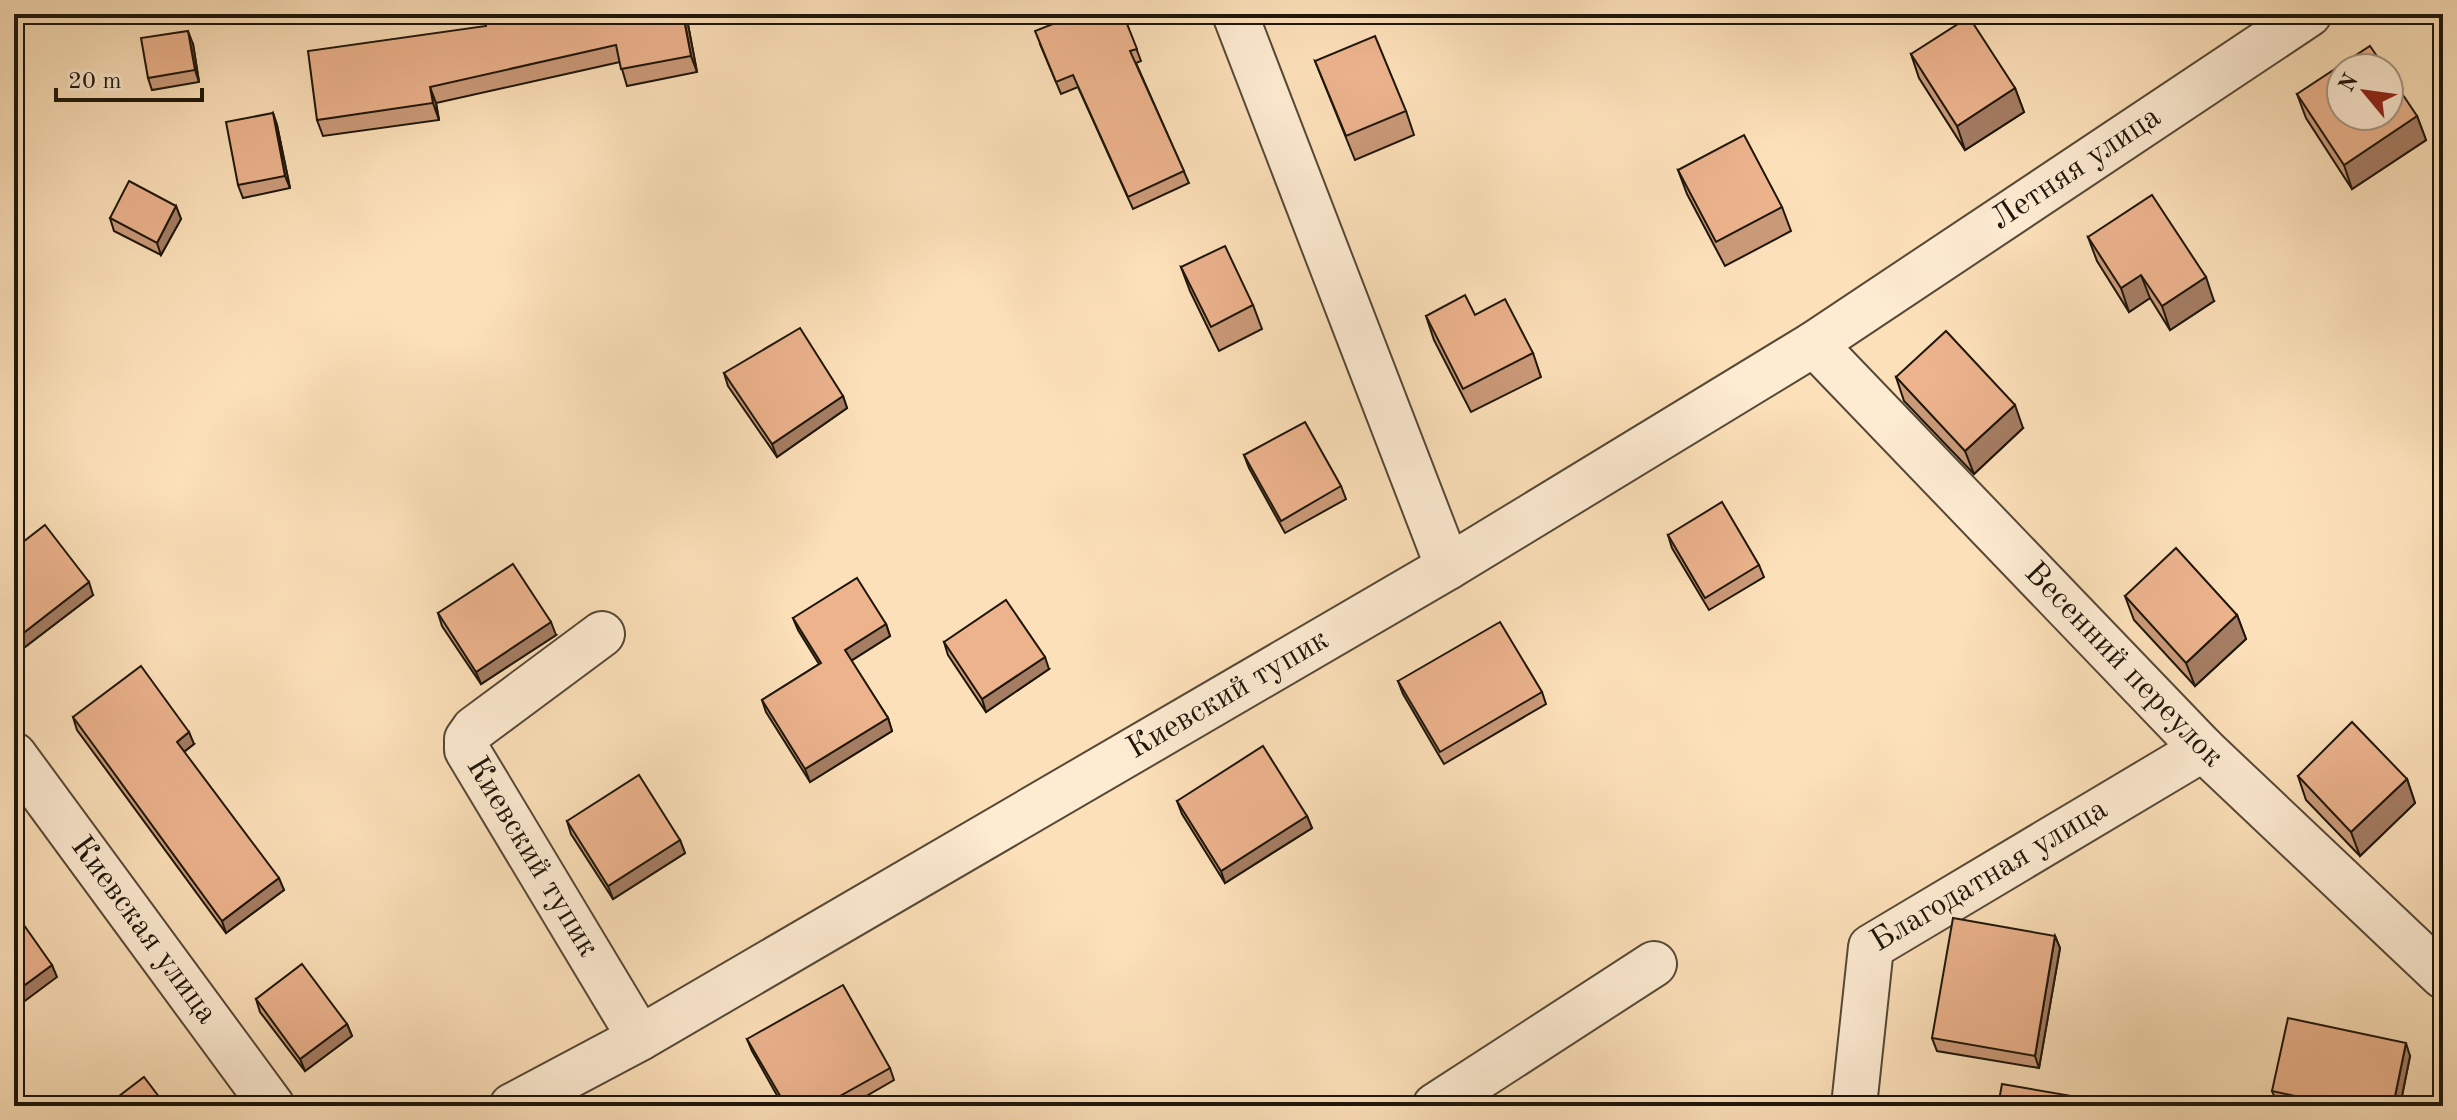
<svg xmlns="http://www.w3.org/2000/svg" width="2457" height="1120" font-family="'Old Standard TT',serif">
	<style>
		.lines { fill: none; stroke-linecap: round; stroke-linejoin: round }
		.street-casing { stroke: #564836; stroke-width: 48 }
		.street { stroke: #fdebd2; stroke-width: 44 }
		.wall { fill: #cb9a79; stroke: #1e160b; stroke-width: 2 }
		.shaded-wall { fill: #a57d63; stroke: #1e160b; stroke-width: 2 }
		.building { fill: #ecb38d; stroke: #1e160b; stroke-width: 2 }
		.labels { text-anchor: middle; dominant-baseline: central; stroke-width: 6; stroke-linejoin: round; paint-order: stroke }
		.street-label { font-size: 32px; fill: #1e160b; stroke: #fdebd2 }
	</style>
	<rect width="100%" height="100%" fill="#fce0b9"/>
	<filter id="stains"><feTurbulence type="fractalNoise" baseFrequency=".0025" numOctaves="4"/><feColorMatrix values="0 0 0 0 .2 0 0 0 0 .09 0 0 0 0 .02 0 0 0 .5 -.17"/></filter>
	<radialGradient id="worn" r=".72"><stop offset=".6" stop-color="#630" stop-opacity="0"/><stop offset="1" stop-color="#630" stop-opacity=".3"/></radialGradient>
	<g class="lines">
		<g class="street-casing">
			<g id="street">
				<path d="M1235,14l213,553"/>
				<path id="s1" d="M1814,344l389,405 240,227"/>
				<path id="s2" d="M602,634l-128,95 -7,10v11l173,288"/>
				<path id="s3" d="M14,755l258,351"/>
				<path id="s4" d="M512,1106l128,-68 808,-471 366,-223 495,-330"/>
				<path d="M1435,1106l219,-142"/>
				<path id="s5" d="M1854,1106l17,-159 332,-198"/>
			</g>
		</g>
		<use href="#street" class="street"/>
	</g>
	<g class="wall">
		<path d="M484,14h202l11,58 -70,14 -7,-24 -184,41 3,17 -116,16 -6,-16 169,-94z"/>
		<path d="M1123,14l18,47 -5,2 53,120 -56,26 -55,-122 -17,7 -21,-50z"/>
		<path d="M193,44l6,38 -47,8 -4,-12z"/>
		<path d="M1911,54l104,34 9,24 -59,38 -46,-72z"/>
		<path d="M1315,61l91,50 8,24 -59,25z"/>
		<path d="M2297,94l120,22 9,24 -74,49 -46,-71z"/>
		<path d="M273,113l4,12 13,63 -47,10 -5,-13z"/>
		<path d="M1678,170l104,37 9,24 -66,35 -38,-72z"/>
		<path d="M176,206l5,13 -20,36 -47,-24 -4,-13z"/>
		<path d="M2088,237l126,64 -44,29 -20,-32 -21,14 -32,-51z"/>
		<path d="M1181,267l72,38 9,24 -43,22 -29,-60z"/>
		<path d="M1475,315l58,38 8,24 -70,35 -37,-72 -8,-24z"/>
		<path d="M724,373l119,23 4,12 -70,49 -49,-71z"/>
		<path d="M1896,377l127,51 -49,46 -70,-73z"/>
		<path d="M1244,455l97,31 5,13 -61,34 -36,-65z"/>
		<path d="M1668,535l91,30 5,12 -55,33 -37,-62z"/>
		<path d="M14,549l79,46 -72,55 -7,-9z"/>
		<path d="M2125,596l112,19 9,24 -51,47 -61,-66z"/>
		<path d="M438,613l118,22 -75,49 -39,-58z"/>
		<path d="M793,618l93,6 4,12 -39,25 37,57 4,13 -82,51 -44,-70 -4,-12 57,-36 -21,-34z"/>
		<path d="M944,642l105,27 -63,43 -38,-57z"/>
		<path d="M1398,681l144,11 4,12 -102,60 -41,-70z"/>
		<path d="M73,717l121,27 -10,8 100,138 -58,43 -149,-203z"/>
		<path d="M2298,776l109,3 8,24 -55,53 -54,-56z"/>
		<path d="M1177,801l130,15 5,12 -87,55 -43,-69z"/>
		<path d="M567,821l113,19 5,13 -72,46 -42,-65z"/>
		<path d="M2055,936l5,12 -21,120 -102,-17 -5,-13z"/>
		<path d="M256,999l91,25 5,12 -47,35 -45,-59z"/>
		<path d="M747,1039l143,29 4,12 -45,26h-66l-31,-55z"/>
		<path d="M2410,1056l-10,50h-111l-12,-3 -5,-12z"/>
	</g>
	<g class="shaded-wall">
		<path d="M683,14h3l11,58 -6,-16z"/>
		<path d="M188,31l5,13 6,38 -4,-12z"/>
		<path d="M430,87l6,16 3,17 -6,-17z"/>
		<path d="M2015,88l9,24 -59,38 -8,-24z"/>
		<path d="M273,113l4,12 13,63 -5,-12z"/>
		<path d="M2417,116l9,24 -74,49 -8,-24z"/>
		<path d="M176,206l5,13 -20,36 -4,-12z"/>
		<path d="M2141,275l9,23 -21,14 -8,-24z"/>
		<path d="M2206,277l8,24 -44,29 -8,-24z"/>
		<path d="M843,396l4,12 -70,49 -5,-13z"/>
		<path d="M2015,405l8,23 -49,46 -9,-23z"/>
		<path d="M89,582l4,13 -72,55 -4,-12z"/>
		<path d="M2237,615l9,24 -51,47 -9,-23z"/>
		<path d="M551,622l5,13 -75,49 -5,-12z"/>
		<path d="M886,624l4,12 -41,26 -4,-12z"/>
		<path d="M1045,657l4,12 -63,43 -4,-13z"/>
		<path d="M888,718l4,13 -82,51 -5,-13z"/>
		<path d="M189,732l5,12 -13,10 -4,-12z"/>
		<path d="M2407,779l8,24 -55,53 -9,-24z"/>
		<path d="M1307,816l5,12 -87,55 -4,-12z"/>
		<path d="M680,840l5,13 -72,46 -5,-13z"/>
		<path d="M279,878l5,12 -58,43 -4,-12z"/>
		<path d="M2055,936l5,12 -21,120 -4,-12z"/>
		<path d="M52,965l5,12 -43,32v-16z"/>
		<path d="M347,1024l5,12 -47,35 -5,-12z"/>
		<path d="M2406,1043l4,13 -10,50h-7z"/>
	</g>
	<g class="building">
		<path d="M484,14h199l8,42 -70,13 -5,-24 -186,42 3,16 -116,17 -9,-69 178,-25z"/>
		<path d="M1078,14h45l14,35 -7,2 54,120 -56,26 -55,-122 -17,7 -21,-51z"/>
		<path d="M1969,17l46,71 -58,38 -46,-72z"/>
		<path d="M188,31l7,39 -47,8 -7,-40z"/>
		<path d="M1375,36l31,75 -60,25 -31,-75z"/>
		<path d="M2370,46l15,22h-44v48h48v-42l28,42 -73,49 -47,-71z"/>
		<path d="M273,113l12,63 -47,9 -12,-63z"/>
		<path d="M1744,135l38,72 -66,35 -38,-72z"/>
		<path d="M129,181l47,25 -19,37 -47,-25z"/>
		<path d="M2152,195l54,82 -44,29 -21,-31 -20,13 -33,-51z"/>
		<path d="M1225,246l28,59 -42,22 -30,-60z"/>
		<path d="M1465,295l10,20 30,-16 28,54 -70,36 -37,-73z"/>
		<path d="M800,328l43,68 -71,48 -48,-71z"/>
		<path d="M1946,331l69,74 -50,46 -69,-74z"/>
		<path d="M1305,422l36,64 -60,35 -37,-66z"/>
		<path d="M1722,502l37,63 -54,33 -37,-63z"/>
		<path d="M45,525l44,57 -72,56 -3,-4v-85z"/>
		<path d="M2176,548l61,67 -51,48 -61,-67z"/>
		<path d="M513,564l38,58 -75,50 -38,-59z"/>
		<path d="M857,578l29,46 -41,26 43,68 -83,51 -43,-69 59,-37 -28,-45z"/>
		<path d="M1006,600l39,57 -63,42 -38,-57z"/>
		<path d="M1500,622l42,70 -102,60 -42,-71z"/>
		<path d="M141,666l48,66 -12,10 102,136 -57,43 -149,-204z"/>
		<path d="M2352,722l55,57 -56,53 -53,-56z"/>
		<path d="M1263,746l44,70 -86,55 -44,-70z"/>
		<path d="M639,775l41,65 -72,46 -41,-65z"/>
		<path d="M14,911l38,54 -38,28z"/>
		<path d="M1953,918l102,18 -20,120 -103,-18z"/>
		<path d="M302,964l45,60 -47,35 -44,-60z"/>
		<path d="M843,985l47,83 -68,38h-36l-39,-67z"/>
		<path d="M2288,1018l118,25 -13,63h-51l-70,-15z"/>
		<path d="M144,1077l22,29h-60z"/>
		<path d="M2002,1084l87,15 -1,7h-90z"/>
	</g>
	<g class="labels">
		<g class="street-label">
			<text stroke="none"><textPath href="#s4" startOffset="1824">Летняя улица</textPath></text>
			<text stroke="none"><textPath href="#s1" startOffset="446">Весенний переулок</textPath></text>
			<text stroke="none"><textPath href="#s4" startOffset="826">Киевский тупик</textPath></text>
			<text stroke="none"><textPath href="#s2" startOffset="308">Киевский тупик</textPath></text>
			<text stroke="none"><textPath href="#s5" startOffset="298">Благодатная улица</textPath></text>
			<text stroke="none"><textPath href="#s3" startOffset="218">Киевская улица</textPath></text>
		</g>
	</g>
	<rect width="2457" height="1120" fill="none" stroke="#fce0b9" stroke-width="48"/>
	<rect x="16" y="16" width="2425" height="1088" fill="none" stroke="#1e160b" stroke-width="4"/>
	<rect x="24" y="24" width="2409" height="1072" fill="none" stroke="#1e160b" stroke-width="2"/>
	<g transform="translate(2365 92) rotate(299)"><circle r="38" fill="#fdebd2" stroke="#a49682" stroke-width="2"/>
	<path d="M0-6L14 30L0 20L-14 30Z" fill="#8f2418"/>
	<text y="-12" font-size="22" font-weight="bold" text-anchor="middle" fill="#1e160b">N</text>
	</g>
	<path d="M56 88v12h146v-12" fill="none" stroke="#1e160b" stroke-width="4"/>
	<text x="68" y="88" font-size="24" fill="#1e160b" stroke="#fdebd2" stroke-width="6" paint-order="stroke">20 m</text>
	<rect width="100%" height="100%" filter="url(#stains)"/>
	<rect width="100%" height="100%" fill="url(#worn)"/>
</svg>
